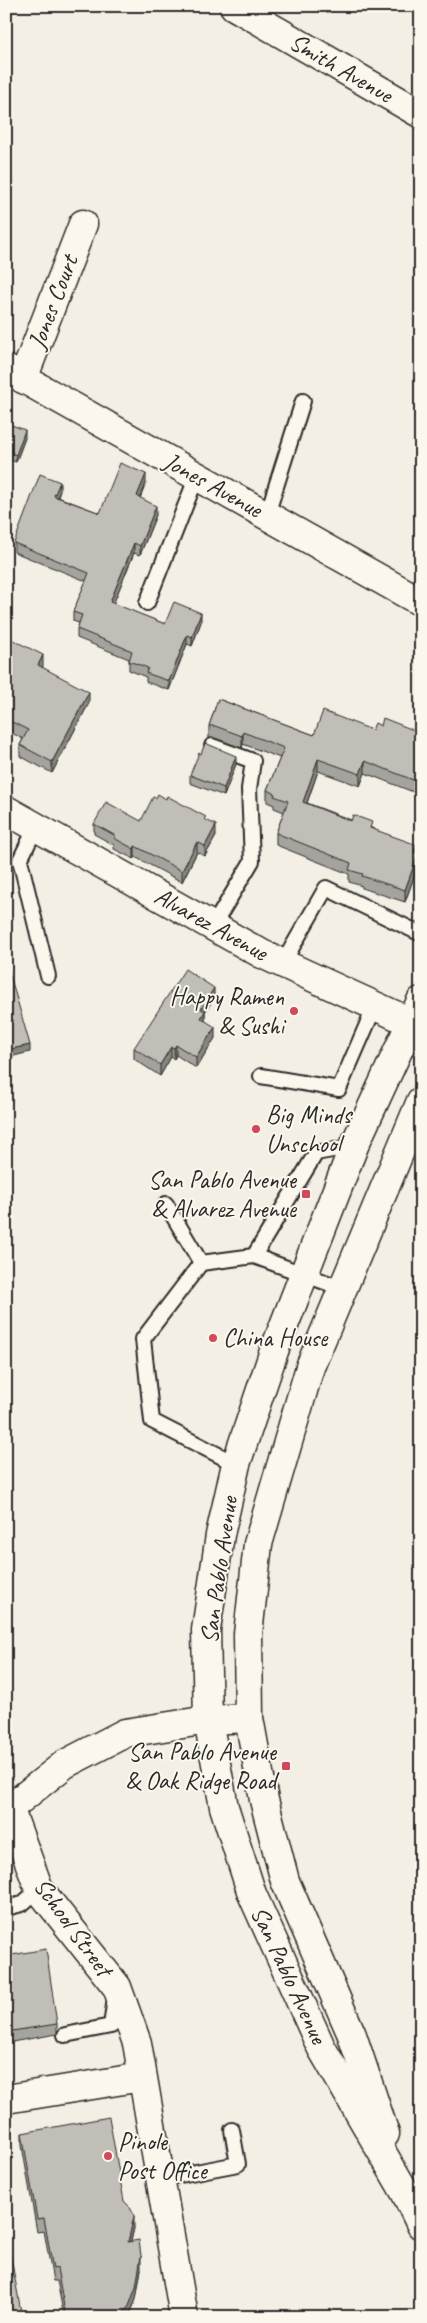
<svg xmlns="http://www.w3.org/2000/svg" width="427" height="2323" font-family="Caveat,sans-serif">
	<style>
		.lines { fill: none; stroke-linecap: round; stroke-linejoin: round }
		.lane-casing { stroke: #2b2b2b; stroke-width: 18 }
		.street-casing { stroke: #2b2b2b; stroke-width: 31 }
		.secondary-casing { stroke: #2b2b2b; stroke-width: 31 }
		.primary-casing { stroke: #2b2b2b; stroke-width: 31 }
		.lane { stroke: #fbf7ec; stroke-width: 14 }
		.street { stroke: #fbf7ec; stroke-width: 28 }
		.secondary { stroke: #fbf7ec; stroke-width: 28 }
		.primary { stroke: #fbf7ec; stroke-width: 28 }
		.wall { fill: #a5a39d; stroke: #2b2b2b }
		.shaded-wall { fill: #86857f; stroke: #2b2b2b }
		.building { fill: #c0beb6; stroke: #2b2b2b }
		.poi-dot { fill: #d1495b; stroke: #fbf7ec; stroke-width: 2 }
		.labels { text-anchor: middle; dominant-baseline: central; stroke-width: 4; stroke-linejoin: round; paint-order: stroke }
		.street-label { font-size: 25px; fill: #2b2b2b; stroke: #fbf7ec }
		.poi-label { font-size: 25px; fill: #2b2b2b; stroke: #fbf7ec; text-anchor: end }
	</style>
	<rect width="100%" height="100%" fill="#f3efe4"/>
	<filter id="ink" filterUnits="userSpaceOnUse"><feTurbulence type="fractalNoise" baseFrequency=".02" numOctaves="2"/><feDisplacementMap in="SourceGraphic" scale="10" xChannelSelector="R" yChannelSelector="G"/><feConvolveMatrix kernelMatrix="1 2 1 2 8 2 1 2 1" color-interpolation-filters="sRGB"/></filter>
	<g filter="url(#ink)">
		<g class="lines">
			<g class="lane-casing">
				<g id="lane">
					<path d="M267,515l36,-114"/>
					<path d="M147,603l50,-127"/>
					<path d="M212,746l41,15 -4,28 3,72 -39,65"/>
					<path d="M36,827l-16,33 28,116"/>
					<path d="M283,963l43,-75 95,46"/>
					<path d="M261,1076l78,13 36,-83"/>
					<path d="M166,1204l35,59 53,-7 87,32"/>
					<path d="M254,1256l62,-103 38,-7"/>
					<path d="M201,1263l-58,76 9,82 84,43"/>
					<path d="M6,1908l16,-4 17,-15"/>
					<path d="M65,2035l46,-9 4,-28"/>
					<path d="M159,2179l79,-15 -6,-34"/>
				</g>
			</g>
			<g class="street-casing">
				<g id="street">
					<path d="M234,6l187,108"/>
					<path d="M6,369l415,233"/>
					<path d="M23,379l60,-155"/>
					<path d="M6,810l256,144 159,73"/>
					<path d="M6,2099l136,-22"/>
				</g>
			</g>
			<g class="secondary-casing">
				<g id="secondary">
					<path d="M10,1810l29,79 78,98 20,56 47,274"/>
					<path d="M6,1811l59,-47 60,-31 83,-13 41,-2"/>
				</g>
			</g>
			<g class="primary-casing">
				<g id="primary">
					<path d="M421,1001l-67,145 -80,205 -38,113 -16,71 -14,95 2,90 16,87 28,87 69,153 84,145 16,33"/>
					<path d="M385,2134l-33,-99 -67,-154 -21,-81 -15,-82 -1,-84 10,-90 52,-177 111,-266"/>
				</g>
			</g>
			<use href="#lane" class="lane"/>
			<use href="#street" class="street"/>
			<use href="#secondary" class="secondary"/>
			<use href="#primary" class="primary"/>
		</g>
		<g class="wall">
			<path d="M6,423l19,15 -9,24 -10,-3z"/>
			<path d="M146,483l-6,15 16,17 -16,40 -6,-2 -21,51 52,20 36,-2 -9,24 -5,-2 -18,46 -23,-8v-5l-17,-7v-11l-52,-21v-9l2,-6 -6,-2v-9l13,-31 -72,-29v-9l46,-52 -2,6 42,16z"/>
			<path d="M6,639l37,27 -1,1 47,36 -37,70 -32,-17v-11l3,-6 -17,-9z"/>
			<path d="M218,699l96,36 58,-5 9,-4 40,7v62l-56,-22 -5,13 -42,-15 -11,32 65,25 45,25 1,13 -13,36 -43,-14v-2l-13,-4v-8l-73,-29v-12l8,-21 -10,-4v-3l-7,-3v-12l13,-32 -37,-14 -1,4 -27,-10h-6v-12z"/>
			<path d="M236,764l-12,32 -34,-13v-8z"/>
			<path d="M206,820l10,16 -11,20 -8,-4 -15,30 -47,-25 -1,2 -20,-10v-4l-20,-11v-10l47,-3z"/>
			<path d="M214,998l-9,14v9l10,17 -19,30 -20,-13 -2,4 -3,-2 -11,19 -26,-17v-11z"/>
			<path d="M6,1956l51,68v10l-51,9z"/>
			<path d="M22,2133l102,68 10,27 -3,13 10,28 -5,30 -7,18h-65l-7,-36h-4l-9,-50 -7,1 -15,-86z"/>
		</g>
		<g class="shaded-wall">
			<path d="M25,430v8l-9,24v-7z"/>
			<path d="M146,474v9l-9,23v-10z"/>
			<path d="M60,482v9l-6,14v-9z"/>
			<path d="M156,506v9l-16,40v-9z"/>
			<path d="M134,543v10l-24,59v-10z"/>
			<path d="M201,613v9l-9,24v-9z"/>
			<path d="M187,635v9l-18,46v-9z"/>
			<path d="M43,655v11l-5,10v-11z"/>
			<path d="M89,692v11l-37,70v-11z"/>
			<path d="M243,732v12l-1,4v-12z"/>
			<path d="M236,756v8l-12,32v-8z"/>
			<path d="M318,759v12l-15,43v-12z"/>
			<path d="M365,761v12l-5,13v-12z"/>
			<path d="M216,825v11l-11,20v-10z"/>
			<path d="M197,842v10l-15,30v-11z"/>
			<path d="M417,845v12l-3,-5z"/>
			<path d="M135,846v11l-1,2v-10z"/>
			<path d="M418,854v12l-13,36v-12z"/>
			<path d="M214,988v10l-9,14v10l-4,7v-20z"/>
			<path d="M215,1027v11l-19,30v-11z"/>
			<path d="M30,1045v7l-24,6v-8z"/>
			<path d="M176,1045v10l-2,4v-11z"/>
			<path d="M171,1047v10l-11,19v-11z"/>
			<path d="M134,2216v12l-6,26v-12z"/>
			<path d="M141,2256v13l-5,30 -7,18h-9z"/>
		</g>
		<g class="building">
			<path d="M6,423l19,7 -9,25 -10,-4z"/>
			<path d="M120,463l26,11 -9,22 19,10 -16,40 -6,-3 -24,59 55,22 9,-22 27,11 -9,24 -5,-2 -18,46 -23,-8 2,-5 -19,-7 3,-10 -55,-22 5,-14 -9,-3 16,-39 -75,-30 26,-69 20,8 -6,14 46,17z"/>
			<path d="M7,637l36,18 -5,10 51,27 -37,70 -32,-17 8,-15 -22,-11v-80z"/>
			<path d="M218,699l96,36 9,-24 49,19 3,-7 6,3 2,-8 38,15v50l-56,-22 -5,13 -42,-15 -15,43 48,19 2,-6 19,7 -2,6 47,17 -3,7 4,2 -13,36 -43,-14 1,-2 -14,-4 2,-7 -75,-30 12,-32 -14,-5 1,-2 -8,-4 17,-42 -41,-16 -1,4 -27,-10h-6z"/>
			<path d="M205,743l31,13 -12,32 -34,-13 9,-22 2,1z"/>
			<path d="M158,794l8,5 1,-3 39,21 -2,2 12,6 -11,21 -8,-4 -15,29 -47,-25 -1,3 -20,-11 2,-2 -22,-12 12,-22 35,19 12,-24 3,1z"/>
			<path d="M6,961l24,84 -24,5z"/>
			<path d="M185,969l29,19 -13,21 4,2 -4,7 14,9 -19,30 -20,-12 -2,3 -3,-1 -11,18 -26,-17z"/>
			<path d="M46,1949l11,75 -51,8v-76z"/>
			<path d="M109,2117l15,84 7,7 3,8 -6,26 11,-2 2,16 -5,31 -7,19 -9,11h-54l-9,-49 -4,1 -9,-51 -7,1 -15,-86z"/>
			<path d="M6,2230l16,87h-16z"/>
			<path d="M366,2312l1,5h-29z"/>
		</g>
	</g>
	<g class="poi-dot">
		<circle cx="294" cy="1011" r="5"/>
		<circle cx="256" cy="1129" r="5"/>
		<rect x="301" y="1189" width="10" height="10" rx="2.5"/>
		<circle cx="213" cy="1338" r="5"/>
		<rect x="281" y="1761" width="10" height="10" rx="2.5"/>
		<circle cx="108" cy="2156" r="5"/>
	</g>
	<g class="labels">
		<g class="street-label">
			<text transform="translate(341 68) rotate(30)">Smith Avenue</text>
			<text transform="translate(53 302) rotate(-69)">Jones Court</text>
			<text transform="translate(213 485) rotate(29)">Jones Avenue</text>
			<text transform="translate(211 924) rotate(29)">Alvarez Avenue</text>
			<text transform="translate(219 1570) rotate(-82)">San Pablo Avenue</text>
			<text transform="translate(73 1927) rotate(54)">School Street</text>
			<text transform="translate(289 1975) rotate(65)">San Pablo Avenue</text>
		</g>
		<g class="poi-label">
			<text x="284" y="997">Happy Ramen<tspan x="284" dy="29">&amp; Sushi</tspan></text>
			<text x="266" y="1115" text-anchor="start">Big Minds<tspan x="266" dy="29">Unschool</tspan></text>
			<text x="296" y="1180">San Pablo Avenue<tspan x="296" dy="29">&amp; Alvarez Avenue</tspan></text>
			<text x="223" y="1338" text-anchor="start">China House</text>
			<text x="276" y="1752">San Pablo Avenue<tspan x="276" dy="29">&amp; Oak Ridge Road</tspan></text>
			<text x="118" y="2142" text-anchor="start">Pinole<tspan x="118" dy="29">Post Office</tspan></text>
		</g>
	</g>
	<rect width="427" height="2323" fill="none" stroke="#fbf7ec" stroke-width="25"/>
	<rect x="12" y="12" width="402" height="2298" fill="none" stroke="#2b2b2b" stroke-width="2" filter="url(#ink)"/>
</svg>
